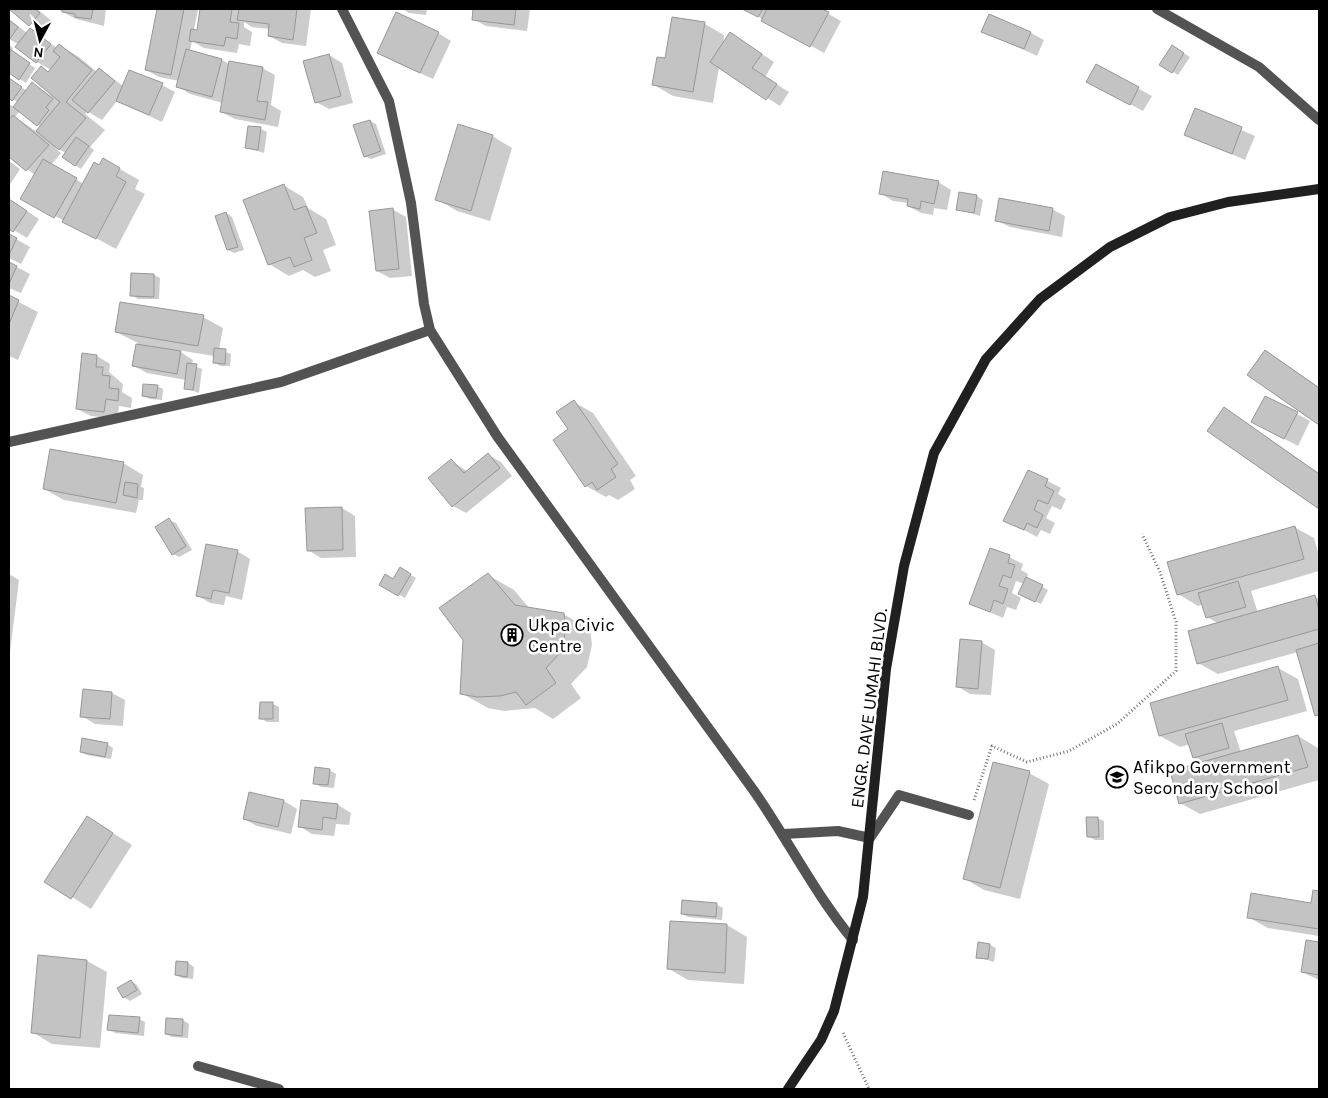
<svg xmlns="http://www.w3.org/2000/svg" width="1328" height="1098" font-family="Karla,sans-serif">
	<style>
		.shadow { fill: #0003; fill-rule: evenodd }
		.building { fill: #c3c3c3; stroke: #979797 }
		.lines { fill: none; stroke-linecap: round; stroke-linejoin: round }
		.path { stroke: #757575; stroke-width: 3; stroke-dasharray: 1 2.5; stroke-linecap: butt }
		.street { stroke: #535353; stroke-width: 10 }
		.secondary { stroke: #202020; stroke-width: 10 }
		.labels { text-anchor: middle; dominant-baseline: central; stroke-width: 5; stroke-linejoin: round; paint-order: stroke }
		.poi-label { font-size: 18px; fill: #000; stroke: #fff; text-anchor: start }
		.street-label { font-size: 18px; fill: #000; stroke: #fff }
	</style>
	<rect width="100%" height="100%" fill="#fff"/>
	<g class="shadow">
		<path d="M11,9h26l15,12 -9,11z"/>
		<path d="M57,9h49l-2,17 -28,-7z"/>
		<path d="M158,9h40l-4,21 4,1 4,-22h109l-5,37 -24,-3 -13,-7 1,-7 -18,-2 -8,-5v5l8,5 -2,14 -11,-2 -2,9 -33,-5 -12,-7 -2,10 32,9 7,4 33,4 13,7 -4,30 10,6 -3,16 -43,-8 -14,-7 2,-9 -33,-9 -13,-8 2,-5 -20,-4 -13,-7z"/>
		<path d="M403,9h24l-1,6 -17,-2z"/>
		<path d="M475,9h55l-3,22 -41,-5 -13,-7z"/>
		<path d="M744,9h76l21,12 -17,32z"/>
		<path d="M9,19l18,14 3,-3 27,18 2,-3 20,12 18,15 3,-3 23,17 39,-1 13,7 -13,30 -45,-21 -15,19 -15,-9 -2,3 20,16 -15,17 4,3 -13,19 -6,-4 -9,-12 -12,-6 7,6 -10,12 33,19 16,-17 4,-7 35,20 -4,9 10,5 -29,55 -94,-51 13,-23 -26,-20v-51l5,3 4,-5 -9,-5v-18l18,12 6,-7 19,12 1,-1 -12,-27 8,4 2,-2 -14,-8 -19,-18 -9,-5zM20,111l21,16 -4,5 -22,-15z"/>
		<path d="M705,24l19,11 -1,11 21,-4 30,20 -9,15 24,15 -9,14 -61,-39 -6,36 -40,-7 -19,-11 12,-25z"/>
		<path d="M983,31l48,2 13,7 -7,16z"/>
		<path d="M438,33l13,8 -18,38 -42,-19z"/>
		<path d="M9,45l4,3 -2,4 24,16 -9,15 -17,-11z"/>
		<path d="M1172,46l18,11 -12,18 -17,-11z"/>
		<path d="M329,55l13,8 11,40 -24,6 -13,-7z"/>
		<path d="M1096,66l56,30 -9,15 -42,-22z"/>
		<path d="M1196,110l59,26 -10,24 -59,-26z"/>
		<path d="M370,121l6,3 10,30 -15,5 -6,-3z"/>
		<path d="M249,127l12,2 6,3 -3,21 -17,-5z"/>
		<path d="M492,136l20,12 -22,73 -33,-10 -20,-12z"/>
		<path d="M9,161l11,8 -11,17z"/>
		<path d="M938,182l13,8 -4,20 -13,-2 -1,7 -12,-2 -13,-7v-3l-15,-2 -13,-8z"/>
		<path d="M283,185l20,12 5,11 18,11 10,26 -13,5 8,21 -16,6 -12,-7 -14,6 -20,-12z"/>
		<path d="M977,196l6,4 -3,16 -23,-7z"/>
		<path d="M9,199l30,20 -12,19 -18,-11z"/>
		<path d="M392,209l14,8 6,59 -22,2 -13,-7z"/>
		<path d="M1052,209l13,7 -3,21 -52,-10 -14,-7z"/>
		<path d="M226,213l6,4 12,33 -10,3 -6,-3z"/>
		<path d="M9,235l21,12 -9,17 -12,-6z"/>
		<path d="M9,263l21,11 -9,19 -12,-5z"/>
		<path d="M154,275l6,3 -1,21h-21l-6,-4z"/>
		<path d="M9,297l29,15 -20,48 -9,-4z"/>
		<path d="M203,317l20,11 -4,22 12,4 -1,12h-10l-6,-4v-6l-37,-6 16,10 -1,5 10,4 -3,24 -14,-5 1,-8 -39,-7 -13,-7 4,-23 -22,-11z"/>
		<path d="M1266,351l53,36v36l-70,-49z"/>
		<path d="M83,355l14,1 13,8 -1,8 14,12 -1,8 10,6 -1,10 -12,-2 -2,13 -26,-3 -14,-7z"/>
		<path d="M157,386l6,3 -1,11 -12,-1 -7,-3z"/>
		<path d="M1266,397l44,24 -12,25 -32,-17z"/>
		<path d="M574,402l19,11 43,63 -6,4 5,9 -17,11 -9,-5 -3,2 -20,-11 -16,-56z"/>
		<path d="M1224,408l95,65v35l-111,-78z"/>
		<path d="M488,455l13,7 11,14 -46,37 -13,-7 -1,-45 16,11z"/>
		<path d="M123,463l20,12 -2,12 3,1 -1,12h-4l-3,13 -72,-13 -20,-11z"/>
		<path d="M1028,471l33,17 -3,6 8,5 -5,11 -9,-4 -6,12 9,5 -5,11 -9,-4 -4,7 -32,-17z"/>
		<path d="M342,508l13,8 1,41 -35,1 -13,-8z"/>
		<path d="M169,520l7,3 16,27 -13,7 -6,-3z"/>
		<path d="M1294,527l20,11 5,18v15l-68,20 7,22 57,-16 4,2v118l-3,-2 -18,-63 -80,22 -20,-11 21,-39 -12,-7 -4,-13 -5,2 -20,-12z"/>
		<path d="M237,551l13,8 -8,41 -16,-4 -2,9 -14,-2 -13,-8z"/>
		<path d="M1009,557l14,7 -2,6 7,4 -1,4 21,12 -7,14 -15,-7 -2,-13 -8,-3 -4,12 9,5 -5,12 -9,-3 -4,11 -32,-14z"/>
		<path d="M400,569l16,9 -11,20 -24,-14 12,-4z"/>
		<path d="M9,574l10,6 -10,80z"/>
		<path d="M488,575l26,15 16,19 33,5 27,15 2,16 -5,22 -16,17 10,14 -28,21 -18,-11 -31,3 -16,-3 -27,-15z"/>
		<path d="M981,642l14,8 -4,45 -21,-1 -13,-8z"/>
		<path d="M1278,668l20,11 9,32 -73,20 7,22 57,-17 20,12 1,32 -119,34 -20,-11 23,-40 -9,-5 -4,-14 -10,3 -20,-11z"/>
		<path d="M112,693l13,7 -2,26 -28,-2 -13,-8z"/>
		<path d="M273,704l6,3v15h-12l-7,-4z"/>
		<path d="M107,744l6,4 -2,11 -24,-4 -6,-3z"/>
		<path d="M329,770l7,4 -2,14 -13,-1 -7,-4z"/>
		<path d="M1029,773l20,11 -29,115 -36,-9 -19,-11z"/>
		<path d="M284,801l13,8 -6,25 -34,-8 -13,-7z"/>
		<path d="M338,805l13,8 -2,12 -13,-1 -2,12 -22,-2 -13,-8z"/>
		<path d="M87,817l45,28 -41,64 -19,-12z"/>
		<path d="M1097,818l7,3v19h-9l-7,-4z"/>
		<path d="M1314,891l5,1v44l-51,-8 -20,-11 64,-13z"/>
		<path d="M717,905l6,3 -1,12 -34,-3 -6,-3z"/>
		<path d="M671,922l56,3 20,12 -3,47 -56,-4 -19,-11z"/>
		<path d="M1307,941l12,2v37l-17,-8z"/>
		<path d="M990,945l6,3 -2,14 -17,-5z"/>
		<path d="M39,957l48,4 20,11 -7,76 -48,-4 -20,-12z"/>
		<path d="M177,962l11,1 6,4 -1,12 -11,-1 -6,-3z"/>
		<path d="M131,981l6,4 5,9 -12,7 -6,-4z"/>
		<path d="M139,1019l6,3 -1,14 -29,-3 -7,-4z"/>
		<path d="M167,1019l16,1 6,4 -1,14 -16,-1 -6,-3z"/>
	</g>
	<g class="building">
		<path d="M9,9h26l5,4 -11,13z"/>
		<path d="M62,9h31l-2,10 -16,-2v-3l-13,-2z"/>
		<path d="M157,9h27l-13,66 -26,-5z"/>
		<path d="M200,9h32l-2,13 9,1 -2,16 -11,-2 -2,9 -35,-5 2,-12 6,1z"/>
		<path d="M239,9h58l-4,31 -25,-4 1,-12 -32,-4z"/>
		<path d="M473,9h43l-2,16 -42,-5z"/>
		<path d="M742,9h21l-5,8z"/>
		<path d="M767,9h55l7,3 -19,35 -49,-26z"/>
		<path d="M396,12l43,20 -19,41 -43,-20z"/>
		<path d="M989,14l42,18 -7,17 -43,-17z"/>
		<path d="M672,17l33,5 -12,70 -41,-7 5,-28 8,1z"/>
		<path d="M9,20l9,7 -9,13z"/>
		<path d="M30,28l21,16 -15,19 -21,-16z"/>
		<path d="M730,32l32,22 -10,14 25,16 -11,16 -56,-38z"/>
		<path d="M59,44l33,26 -26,32 20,16 -27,32 -23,-19 24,-29 -29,-24 10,-12 7,6 12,-15 -7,-6z"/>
		<path d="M1172,45l12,8 -12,20 -13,-8z"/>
		<path d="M10,49l20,14 -11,17 -10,-7z"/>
		<path d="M186,49l36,10 -10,38 -36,-10z"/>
		<path d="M329,54l12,42 -26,7 -12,-42z"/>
		<path d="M229,61l34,6 -6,34 11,1 -3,18 -45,-8z"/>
		<path d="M1096,64l43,23 -9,18 -44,-23z"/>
		<path d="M99,68l16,13 -27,32 -16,-13z"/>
		<path d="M129,70l34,13 -14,32 -33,-14z"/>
		<path d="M9,78l13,9 -10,14 -3,-3z"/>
		<path d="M32,82l21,17 -7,8 3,3 -12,16 -24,-19z"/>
		<path d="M1195,108l47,19 -10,27 -48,-19z"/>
		<path d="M13,115l36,30 -23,26 -17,-14v-37z"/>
		<path d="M370,120l11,31 -17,6 -11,-32z"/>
		<path d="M458,124l35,11 -22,76 -36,-11z"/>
		<path d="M248,126l13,1 -3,23 -13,-2z"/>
		<path d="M76,137l13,9 -14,20 -13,-9z"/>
		<path d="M103,158l17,10 -4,8 10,6 -30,57 -34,-17 32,-60 5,3z"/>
		<path d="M43,159l34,19 -23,40 -34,-19z"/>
		<path d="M883,171l56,10 -5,23 -13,-3 -1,8 -13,-3 1,-7 -29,-5z"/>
		<path d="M284,184l10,26 12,-4 11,27 -13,5 8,22 -18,7 -4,-10 -22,8 -25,-65z"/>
		<path d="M959,192l18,3 -3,18 -18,-3z"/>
		<path d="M999,198l54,10 -4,23 -54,-10z"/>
		<path d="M9,199l18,12 -14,21 -4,-3z"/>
		<path d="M393,208l6,61 -23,2 -7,-60z"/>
		<path d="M226,212l12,35 -11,3 -12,-34z"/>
		<path d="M9,234l8,4 -8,17z"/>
		<path d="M9,262l8,4 -8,18z"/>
		<path d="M131,273l23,1v23l-24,-1z"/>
		<path d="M9,295l10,5 -10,24z"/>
		<path d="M120,302l84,13 -6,31 -83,-14z"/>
		<path d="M136,344l45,7 -4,23 -45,-8z"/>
		<path d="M214,348l12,1 -1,15 -12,-1z"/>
		<path d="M1265,350l54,38v37l-72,-50z"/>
		<path d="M82,353l15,2 -1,12h7l-1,8 8,1 -1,12 10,1 -1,12 -12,-2 -2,13 -28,-3z"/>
		<path d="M187,363l10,1 -4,26 -9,-1z"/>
		<path d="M143,384l15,1 -2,13 -14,-2z"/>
		<path d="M1265,396l33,16 -14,27 -33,-17z"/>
		<path d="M574,400l44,64 -7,5 5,8 -19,13 -5,-8 -7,5 -32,-47 15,-11 -12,-17z"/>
		<path d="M1224,407l95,67v35l-112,-78z"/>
		<path d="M50,449l74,13 -8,41 -73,-14z"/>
		<path d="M488,453l12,15 -48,39 -24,-29 23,-19 13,14z"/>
		<path d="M1028,470l20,9 -3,7 9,5 -6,13 -10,-4 -4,10 9,5 -6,13 -10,-5 -3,7 -21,-9z"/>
		<path d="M125,482l13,2 -1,14 -14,-3z"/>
		<path d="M342,507l1,43 -36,1 -2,-43z"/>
		<path d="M169,518l17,28 -14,9 -17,-28z"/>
		<path d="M1295,526l9,33 -127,36 -10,-33z"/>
		<path d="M206,544l32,6 -9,43 -16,-3 -2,9 -15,-3z"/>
		<path d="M990,548l20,7 -2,8 7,2 -4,13 -8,-3 -4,11 9,3 -5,15 -9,-4 -4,12 -21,-8z"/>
		<path d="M400,567l11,7 -13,22 -19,-11 6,-11 8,5z"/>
		<path d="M488,573l27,32 49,8 2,16 -5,23 -15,16 10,15 -30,22 -10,-13 -16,4 -23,1 -17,-3 3,-54 -24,-32z"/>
		<path d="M1026,577l17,8 -8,17 -17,-8z"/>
		<path d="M1238,581l8,26 -40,11 -8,-25z"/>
		<path d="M1315,595l4,15v19l-122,35 -9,-33z"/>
		<path d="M960,639l22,2 -4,48 -22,-2z"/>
		<path d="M1319,643v72l-4,1 -19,-66z"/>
		<path d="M1278,666l10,34 -129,36 -9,-33z"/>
		<path d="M83,689l29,3 -2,27 -30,-2z"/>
		<path d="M260,702h13v17h-14z"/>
		<path d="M1222,723l7,25 -36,10 -8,-24z"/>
		<path d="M1298,735l10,32 -129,37 -9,-33z"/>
		<path d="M82,738l26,5 -3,14 -25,-5z"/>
		<path d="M993,762l37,9 -30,117 -37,-9z"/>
		<path d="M315,767l15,2 -2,16 -15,-1z"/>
		<path d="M249,792l35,8 -6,27 -35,-8z"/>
		<path d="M301,800l37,4 -2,15 -13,-2 -1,13 -24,-3z"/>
		<path d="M87,816l26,17 -42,66 -27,-17z"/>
		<path d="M1086,817h12l1,20h-12z"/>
		<path d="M1313,890l6,1v38l-72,-11 4,-25 60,10z"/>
		<path d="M682,900l35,3 -1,14 -35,-3z"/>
		<path d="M670,921l57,3 -2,49 -58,-4z"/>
		<path d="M1306,940l13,2v33l-18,-3z"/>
		<path d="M978,942l12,2 -2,15 -12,-1z"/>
		<path d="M38,955l49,5 -7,78 -49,-5z"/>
		<path d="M176,961l12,1 -1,15 -12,-2z"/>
		<path d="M131,980l6,10 -14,8 -6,-10z"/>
		<path d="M109,1015l31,2 -2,16 -31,-3z"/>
		<path d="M166,1018l17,1 -1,17 -17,-2z"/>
	</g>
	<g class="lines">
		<g class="path">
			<path d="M974,800l18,-54 35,16 42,-11 48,-27 59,-53v-49l-16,-50 -18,-38"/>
			<path d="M843,1033l26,56"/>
		</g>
		<g class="street">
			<path d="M342,9l47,92 22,102 13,101 6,26 67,106 257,355c34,49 61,103 99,149"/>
			<path d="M1157,9l102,58 60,53"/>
			<path d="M9,442l272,-60 149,-52"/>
			<path d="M784,834l54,-3 32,7 29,-43 70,20"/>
			<path d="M198,1066l81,23"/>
		</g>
		<path class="secondary" d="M788,1089l33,-49 13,-29 29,-114 23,-228 18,-103 30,-113 52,-94 54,-60 70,-52 60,-30 58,-15 91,-13"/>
	</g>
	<defs>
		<g id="building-ring" transform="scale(1.125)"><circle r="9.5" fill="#fff" stroke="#000" stroke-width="1.5"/><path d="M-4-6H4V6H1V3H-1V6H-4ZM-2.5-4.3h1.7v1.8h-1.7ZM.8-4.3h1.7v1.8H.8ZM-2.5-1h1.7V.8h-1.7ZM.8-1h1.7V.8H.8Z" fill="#000"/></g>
		<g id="university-ring" transform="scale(1.125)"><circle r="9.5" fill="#fff" stroke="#000" stroke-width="1.5"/><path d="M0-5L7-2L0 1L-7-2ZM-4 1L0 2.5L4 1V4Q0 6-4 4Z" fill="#000"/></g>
	</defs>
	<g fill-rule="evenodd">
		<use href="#building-ring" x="512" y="635"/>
		<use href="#university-ring" x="1117" y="777"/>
	</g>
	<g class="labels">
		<g class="poi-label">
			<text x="528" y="625">Ukpa Civic<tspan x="528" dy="21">Centre</tspan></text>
			<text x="1133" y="767">Afikpo Government<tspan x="1133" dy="21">Secondary School</tspan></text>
		</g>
		<g class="street-label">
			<text transform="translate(869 708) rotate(-83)">ENGR. DAVE UMAHI BLVD.</text>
		</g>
	</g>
	<rect width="1328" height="1098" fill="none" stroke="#000000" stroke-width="20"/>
	<g transform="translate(40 40) rotate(187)" stroke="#ffffff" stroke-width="4" paint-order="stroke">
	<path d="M0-4L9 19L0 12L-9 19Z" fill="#000000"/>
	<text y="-8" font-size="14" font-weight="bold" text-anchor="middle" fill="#000000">N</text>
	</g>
</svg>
